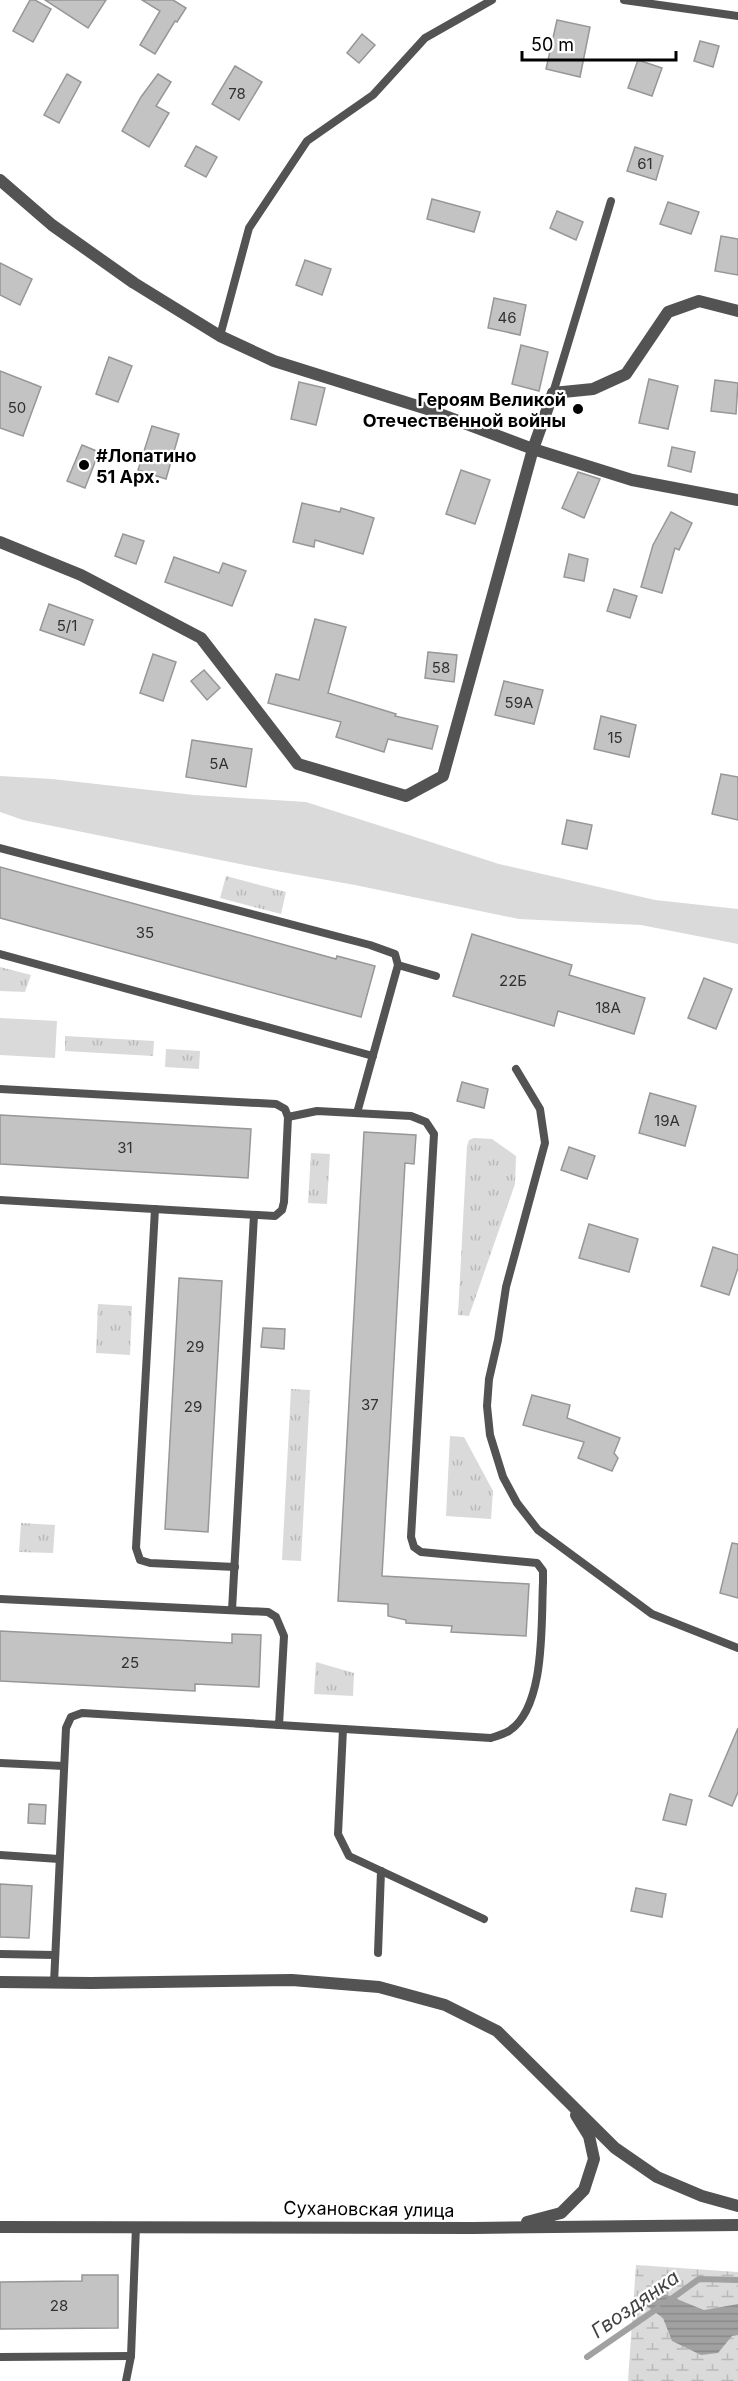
<svg xmlns="http://www.w3.org/2000/svg" width="738" height="2381" font-family="Inter,sans-serif">
	<style>
		.green { fill: #dadada }
		.wetland { fill: url(#wetland-marsh) }
		.park { fill: url(#park-tufts) }
		.water { fill: url(#water-rules) }
		.lines { fill: none; stroke-linecap: round; stroke-linejoin: round }
		.stream { stroke: #a1a1a1; stroke-width: 6 }
		.building { fill: #c3c3c3; stroke: #979797; stroke-width: 1.5 }
		.service { stroke: #535353; stroke-width: 8 }
		.minor { stroke: #535353; stroke-width: 12 }
		.tertiary { stroke: #535353; stroke-width: 12 }
		.poi-dot { fill: #000; stroke: #fff; stroke-width: 2 }
		.labels { text-anchor: middle; dominant-baseline: central; stroke-width: 4.5; stroke-linejoin: round; paint-order: stroke }
		.number-label { font-size: 15px; fill: #313131 }
		.poi-label { font-size: 18px; font-weight: bold; fill: #000; stroke: #fff; text-anchor: end }
		.street-label { font-size: 18px; fill: #000; stroke: #fff }
		.water-label { font-size: 20px; font-style: italic; fill: #424242; stroke: #fff }
	</style>
	<defs>
		<pattern id="wetland-marsh" width="20" height="14" patternUnits="userSpaceOnUse" patternTransform="scale(1.5)"><rect width="20" height="14" fill="#dadada"/><path d="M1 5h8M5 5V1M11 12h8M15 12V8" fill="none" stroke="#b9b9b9"/></pattern>
		<pattern id="park-tufts" width="24" height="20" patternUnits="userSpaceOnUse" patternTransform="scale(1.5)"><rect width="24" height="20" fill="#dadada"/><path d="M3 7l-1-3M5 7V3M7 7l1-3M15 17l-1-3M17 17v-4M19 17l1-3" fill="none" stroke="#b9b9b9"/></pattern>
		<pattern id="water-rules" width="6" height="5" patternUnits="userSpaceOnUse" patternTransform="scale(1.5)"><rect width="6" height="5" fill="#a1a1a1"/><path d="M0 2.5h6" fill="none" stroke="#898989"/></pattern>
	</defs>
	<rect width="100%" height="100%" fill="#fff"/>
	<g class="green">
		<path d="M0,776l52,3 142,16 112,7 193,62 156,36 83,9v35l-97,-19 -122,-6 -164,-34 -90,-16 -242,-49 -23,-8z"/>
		<path d="M0,1018l57,3 -2,37 -55,-3z"/>
	</g>
	<path class="wetland" d="M636,2265l102,7v109h-110z"/>
	<g class="park">
		<path d="M226,876l60,16 -5,22 -61,-16z"/>
		<path d="M0,967l31,8 -6,17 -25,-1z"/>
		<path d="M65,1036l89,5 -1,15 -88,-5z"/>
		<path d="M166,1049l34,2 -1,18 -34,-2z"/>
		<path d="M474,1138l18,1 24,17 -1,28 -46,132 -11,-1 9,-169 2,-6z"/>
		<path d="M311,1153l19,1 -3,50 -19,-1z"/>
		<path d="M98,1304l34,2 -2,49 -34,-2z"/>
		<path d="M291,1389l19,1 -9,171 -19,-1z"/>
		<path d="M450,1436l14,1 29,54 -2,28 -45,-3z"/>
		<path d="M21,1523l34,2 -2,28 -34,-1z"/>
		<path d="M316,1662l38,11 -1,23 -39,-2z"/>
	</g>
	<path class="water" d="M648,2292l14,1 42,17 34,-6v31l-6,1 -14,17 -17,2 -29,-14 -9,-23 -19,-14z"/>
	<g class="lines">
		<g class="stream">
			<path d="M667,2302l32,-23 39,1"/>
			<path d="M587,2357l71,-49"/>
		</g>
	</g>
	<g class="building">
		<path d="M30,0h5l16,9 -18,33 -20,-11z"/>
		<path d="M45,0h61l-18,28z"/>
		<path d="M142,0h31l13,8 -9,14 -2,-1 -20,33 -15,-9 20,-34z"/>
		<path d="M557,20l33,7 -10,50 -34,-8z"/>
		<path d="M362,34l13,11 -16,18 -12,-10z"/>
		<path d="M700,41l19,5 -6,21 -19,-6z"/>
		<path d="M638,60l24,8 -10,28 -24,-8z"/>
		<path d="M235,66l27,16 -23,38 -27,-16z"/>
		<path d="M67,74l14,8 -22,41 -15,-8z"/>
		<path d="M158,74l13,8 -15,24 13,7 -20,34 -27,-16 19,-34z"/>
		<path d="M196,146l21,11 -11,20 -21,-11z"/>
		<path d="M635,147l28,9 -7,24 -29,-9z"/>
		<path d="M432,199l48,13 -6,20 -47,-13z"/>
		<path d="M668,202l31,10 -8,22 -31,-10z"/>
		<path d="M557,211l26,11 -7,18 -26,-12z"/>
		<path d="M721,236l17,3v36l-23,-4z"/>
		<path d="M305,260l26,9 -9,26 -26,-10z"/>
		<path d="M0,263l32,16 -12,26 -20,-10z"/>
		<path d="M494,298l32,7 -6,30 -32,-7z"/>
		<path d="M521,345l27,7 -9,39 -27,-7z"/>
		<path d="M109,357l23,9 -14,36 -22,-8z"/>
		<path d="M0,371l41,16 -18,49 -23,-8z"/>
		<path d="M649,379l29,7 -10,43 -29,-6z"/>
		<path d="M715,380l23,3 -2,31 -25,-3z"/>
		<path d="M299,382l26,6 -9,37 -25,-6z"/>
		<path d="M152,426l27,8 -13,45 -28,-9z"/>
		<path d="M82,445l17,7 -14,36 -18,-7z"/>
		<path d="M672,447l23,5 -4,20 -23,-6z"/>
		<path d="M461,470l29,10 -15,44 -29,-10z"/>
		<path d="M578,472l22,7 -16,39 -22,-10z"/>
		<path d="M302,503l38,9 1,-4 33,10 -11,36 -48,-14 -1,7 -21,-5z"/>
		<path d="M671,512l21,11 -13,27 -4,-2 -13,45 -21,-6 12,-42z"/>
		<path d="M123,534l21,7 -8,23 -21,-8z"/>
		<path d="M569,554l19,5 -4,22 -20,-4z"/>
		<path d="M174,557l45,16 4,-10 23,8 -14,35 -67,-24z"/>
		<path d="M614,589l23,7 -7,22 -23,-7z"/>
		<path d="M49,604l44,16 -9,25 -44,-15z"/>
		<path d="M315,619l31,8 -18,66 68,21 -1,2 43,10 -6,23 -44,-10 -4,13 -48,-15 5,-15 -73,-19 8,-29 23,6z"/>
		<path d="M428,652l29,3 -3,27 -29,-4z"/>
		<path d="M153,654l23,8 -13,39 -23,-8z"/>
		<path d="M204,670l16,18 -13,12 -16,-19z"/>
		<path d="M504,681l39,9 -9,34 -39,-9z"/>
		<path d="M601,716l35,9 -7,32 -35,-8z"/>
		<path d="M192,740l60,9 -6,38 -60,-10z"/>
		<path d="M721,774l17,3v43l-26,-6z"/>
		<path d="M567,820l25,5 -5,24 -25,-5z"/>
		<path d="M0,867l336,92 1,-3 38,10 -14,51 -361,-99z"/>
		<path d="M472,934l100,31 -3,10 76,23 -11,36 -76,-23 -4,15 -101,-30z"/>
		<path d="M704,978l28,11 -16,40 -28,-11z"/>
		<path d="M462,1082l26,7 -4,19 -27,-7z"/>
		<path d="M650,1093l46,13 -11,40 -46,-13z"/>
		<path d="M0,1115l251,14 -3,49 -248,-14z"/>
		<path d="M364,1132l52,3 -2,29 -9,-1 -23,413 147,8 -3,52 -75,-4 1,-6 -46,-3v-3l-18,-4v-12l-50,-3z"/>
		<path d="M569,1147l26,9 -8,23 -26,-9z"/>
		<path d="M589,1224l49,15 -9,33 -50,-14z"/>
		<path d="M713,1247l25,8v13l-9,27 -28,-9z"/>
		<path d="M179,1278l43,3 -14,251 -43,-3z"/>
		<path d="M263,1328l22,1 -1,20 -23,-2z"/>
		<path d="M532,1395l38,10 -3,13 53,20 -6,15 4,5 -6,13 -34,-13 6,-16 -61,-17z"/>
		<path d="M732,1543l6,1v54l-18,-5z"/>
		<path d="M0,1631l232,12v-9l29,1 -2,52 -64,-3v7l-195,-10z"/>
		<path d="M738,1728v64l-6,14 -23,-10z"/>
		<path d="M670,1794l22,6 -6,25 -23,-5z"/>
		<path d="M29,1804l17,1 -1,19 -17,-1z"/>
		<path d="M0,1884l32,2 -3,52 -29,-1z"/>
		<path d="M636,1888l30,6 -4,23 -31,-6z"/>
		<path d="M82,2275h36v53l-118,1v-47l82,-1z"/>
	</g>
	<g class="lines">
		<g class="service">
			<path d="M624,0l114,16"/>
			<path d="M220,336l29,-108 58,-87 66,-46 52,-57 67,-38"/>
			<path d="M553,393l58,-192"/>
			<path d="M0,848l370,97 25,9 3,11 -41,148"/>
			<path d="M0,954l373,102"/>
			<path d="M398,965l38,11"/>
			<path d="M516,1069l24,40 5,34 -39,144 -8,53 -9,39 -2,27 3,29 13,42 14,26 21,27 114,84 86,34"/>
			<path d="M0,1089l276,15 9,5 3,8 -4,85 -2,8 -7,6 -275,-16"/>
			<path d="M155,1209l-19,339 4,12 10,3 85,4"/>
			<path d="M0,1599l268,13 8,5 8,19 -5,89 -197,-12 -11,4 -5,11 -12,255"/>
			<path d="M232,1610l22,-395"/>
			<path d="M279,1725l212,13c6,-2 13,-4 18,-7 37,-24 32,-109 34,-149v-11l-6,-8 -116,-11 -7,-5 -3,-10 23,-403 -8,-12 -15,-6 -94,-5 -29,6"/>
			<path d="M343,1729l-5,105 11,22 135,63"/>
			<path d="M0,1763l64,3"/>
			<path d="M0,1855l59,4"/>
			<path d="M378,1953l3,-82"/>
			<path d="M0,1954l55,1"/>
			<path d="M0,2357l131,-1"/>
			<path d="M126,2381l5,-25 5,-130"/>
		</g>
		<g class="minor">
			<path d="M0,180l52,45 82,58 86,53 54,25 150,47 109,41 99,31 106,20"/>
			<path d="M0,542l81,33 120,63 97,126 108,32 37,-20 90,-327 20,-56 40,-4 33,-15 42,-62 31,-11 39,10"/>
		</g>
		<g class="tertiary">
			<path d="M0,1982l91,1 201,-3 87,7 66,18 52,26 118,117 42,29 45,19 36,10"/>
			<path d="M527,2222l34,-9 23,-23 10,-31 -5,-23 -13,-21"/>
			<path d="M0,2227l473,1 265,-3"/>
		</g>
	</g>
	<g class="poi-dot">
		<circle cx="578" cy="409" r="6"/>
		<circle cx="84" cy="465" r="6"/>
	</g>
	<g class="labels">
		<g class="number-label">
			<text x="237" y="93">78</text>
			<text x="645" y="163">61</text>
			<text x="507" y="317">46</text>
			<text x="17" y="407">50</text>
			<text x="67" y="625">5/1</text>
			<text x="441" y="667">58</text>
			<text x="519" y="702">59А</text>
			<text x="615" y="737">15</text>
			<text x="219" y="763">5А</text>
			<text x="145" y="932">35</text>
			<text x="513" y="980">22Б</text>
			<text x="608" y="1007">18А</text>
			<text x="667" y="1120">19А</text>
			<text x="125" y="1147">31</text>
			<text x="195" y="1346">29</text>
			<text x="370" y="1404">37</text>
			<text x="193" y="1406">29</text>
			<text x="130" y="1662">25</text>
			<text x="59" y="2305">28</text>
		</g>
		<g class="poi-label">
			<text x="566" y="399">Героям Великой<tspan x="566" dy="21">Отечественной войны</tspan></text>
			<text x="96" y="455" text-anchor="start">#Лопатино<tspan x="96" dy="21">51 Арх.</tspan></text>
		</g>
		<g class="street-label">
			<text transform="translate(369 2209) rotate(1)">Сухановская улица</text>
		</g>
		<g class="water-label">
			<text transform="translate(635 2304) rotate(-35)">Гвоздянка</text>
		</g>
	</g>
	<path d="M522 51v9h154v-9" fill="none" stroke="#000000" stroke-width="3"/>
	<text x="531" y="51" font-size="18" fill="#000000" stroke="#ffffff" stroke-width="4.5" paint-order="stroke">50 m</text>
</svg>
